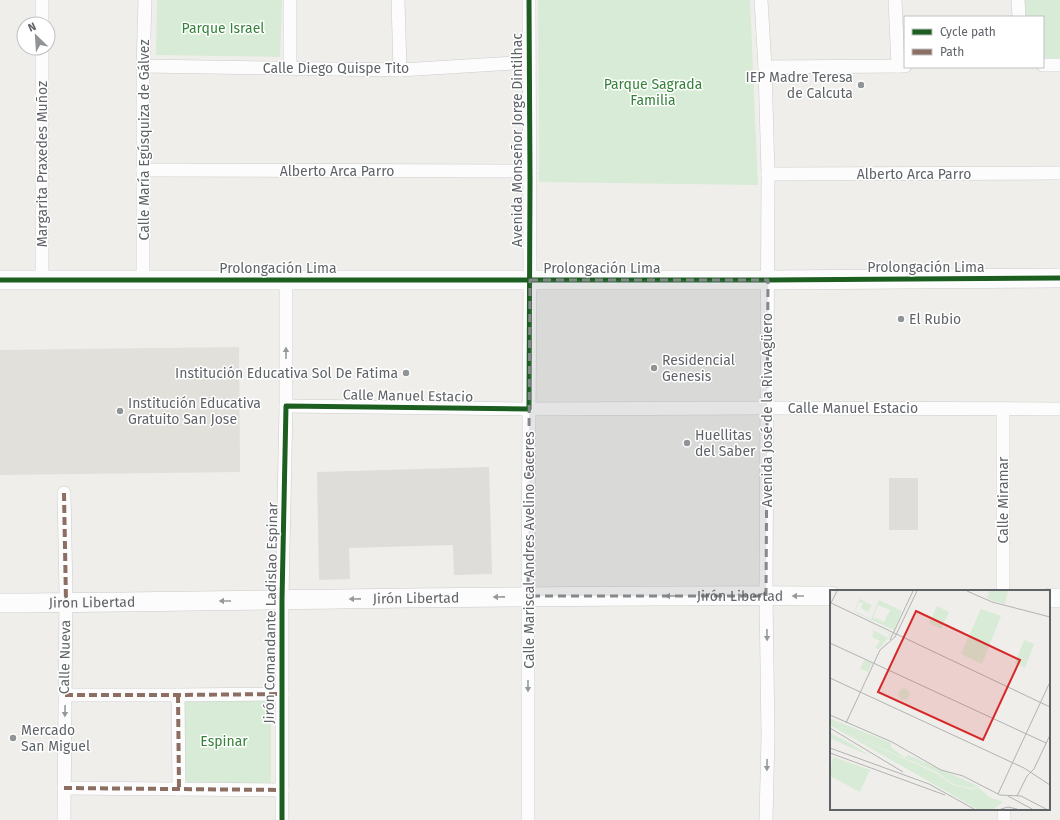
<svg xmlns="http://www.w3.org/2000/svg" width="1060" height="820" font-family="'Fira Sans',sans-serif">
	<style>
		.industrial { fill: #dfddda }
		.education { fill: #e2e0da }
		.green { fill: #d8ebd6 }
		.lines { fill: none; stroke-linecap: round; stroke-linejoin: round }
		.street-casing { stroke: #cbcccc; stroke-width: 14 }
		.secondary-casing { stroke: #cacacb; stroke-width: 20 }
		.street { stroke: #fdfcfc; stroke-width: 13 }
		.secondary { stroke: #fdfcfc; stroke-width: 19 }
		.quiet { stroke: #8d6e63; stroke-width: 4; stroke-dasharray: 8 4; stroke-linecap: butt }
		.cycleway-casing { stroke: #fff; stroke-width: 8 }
		.cycleway { stroke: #1b5e20; stroke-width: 5 }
		.oneway { fill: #96999c }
		.marked { fill: #84888a; fill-opacity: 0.2; stroke: #84888a; stroke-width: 3; stroke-dasharray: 8 5; stroke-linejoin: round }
		.poi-dot { fill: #919496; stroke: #fff; stroke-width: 1.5 }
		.labels { text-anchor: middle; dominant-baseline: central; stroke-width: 3; stroke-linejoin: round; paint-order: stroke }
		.park-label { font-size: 14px; fill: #348238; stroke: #fff }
		.street-label { font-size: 14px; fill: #5f6368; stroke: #fff }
		.poi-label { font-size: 14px; fill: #5f6368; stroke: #fff; text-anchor: start }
		.inset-road { fill: none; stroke: #b1b2b2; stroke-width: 1 }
		.view { fill: #d62828; fill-opacity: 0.15; stroke: #d62828; stroke-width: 2 }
		.inset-edge { fill: none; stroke: #5f6368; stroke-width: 2 }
	</style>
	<rect width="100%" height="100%" fill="#efeeea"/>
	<g class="industrial">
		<path d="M489,467l3,107 -38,1 -1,-30 -104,3 1,31 -31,1 -2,-108z"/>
		<rect x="889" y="478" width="29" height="52"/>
	</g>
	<path class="education" d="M239,347l1,125 -240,3v-125z"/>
	<g class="green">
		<path d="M157,0h125l-2,57 -124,-2z"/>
		<path d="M538,0h212l8,185 -219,-3z"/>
		<path d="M1024,0h36v60h-17v-43h-18z"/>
		<path d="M271,698v85l-94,1v-85z"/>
	</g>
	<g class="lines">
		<g class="street-casing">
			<g id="street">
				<path d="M42,0v24"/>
				<path d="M398,0l2,70"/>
				<path d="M761,0l4,67 3,107 -2,422 2,139 -2,85"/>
				<path d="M895,0l3,66"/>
				<path d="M1018,0l1,17"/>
				<path d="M42,48v232"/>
				<path d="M1043,65h17"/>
				<path d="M143,66l257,4 129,-8"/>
				<path d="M765,67l140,-1"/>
				<path d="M290,68v-68"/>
				<path d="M143,170l387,1"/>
				<path d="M768,174l292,-1"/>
				<path d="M143,280v-214l2,-66"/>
				<path d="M286,406l243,3 238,-1 293,1"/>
				<path d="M1003,591v-182"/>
				<path d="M65,695h113l104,-1"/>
				<path d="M178,695l1,94"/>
				<path d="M64,788l218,2"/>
				<path d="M1004,809v11"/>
				<path d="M64,820l2,-227 -2,-100"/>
				<path d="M282,820v-220l4,-194v-126"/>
				<path d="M528,820v-252l2,-288 -1,-280"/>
			</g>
		</g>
		<g class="secondary-casing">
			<g id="secondary">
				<path d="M0,280h768l292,-2"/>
				<path d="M1049,598h11"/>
				<path id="s1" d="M0,603c277,-2 554,-9 831,-7"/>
			</g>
		</g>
		<use href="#street" class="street"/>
		<use href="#secondary" class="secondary"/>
		<g class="quiet">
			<path d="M64,493l2,109"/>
			<path d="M65,695h113l104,-1"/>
			<path d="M178,695l1,94"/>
			<path d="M64,788l218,2"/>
		</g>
		<g class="cycleway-casing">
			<g id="cycleway">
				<path d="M0,280h768l292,-2"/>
				<path d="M282,820v-220l4,-194 243,3 1,-228 -1,-181"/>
			</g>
		</g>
		<use href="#cycleway" class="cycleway"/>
	</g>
	<defs><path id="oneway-solid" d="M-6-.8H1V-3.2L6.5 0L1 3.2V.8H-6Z"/></defs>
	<g class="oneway">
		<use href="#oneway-solid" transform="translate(286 353) rotate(-90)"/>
		<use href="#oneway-solid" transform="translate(671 596) rotate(180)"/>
		<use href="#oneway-solid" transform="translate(798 596) rotate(-180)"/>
		<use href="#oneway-solid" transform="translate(499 597) rotate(179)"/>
		<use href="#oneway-solid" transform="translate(355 599) rotate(179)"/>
		<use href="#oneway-solid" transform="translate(225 601) rotate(180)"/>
		<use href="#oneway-solid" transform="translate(767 635) rotate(89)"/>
		<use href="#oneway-solid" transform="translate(528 686) rotate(90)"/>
		<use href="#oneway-solid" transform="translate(65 711) rotate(91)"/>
		<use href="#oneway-solid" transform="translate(767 765) rotate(91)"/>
	</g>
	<path class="marked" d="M530,280h238l-2,316h-238z"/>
	<g class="poi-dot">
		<circle cx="861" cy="85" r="4"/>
		<circle cx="901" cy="319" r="4"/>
		<circle cx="654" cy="368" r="4"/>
		<circle cx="406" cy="373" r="4"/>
		<circle cx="120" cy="411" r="4"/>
		<circle cx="687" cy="443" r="4"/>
		<circle cx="13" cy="738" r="4"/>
	</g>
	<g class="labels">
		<g class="park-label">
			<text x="223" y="28">Parque Israel</text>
			<text x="653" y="84">Parque Sagrada<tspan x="653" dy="16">Familia</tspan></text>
			<text x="224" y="741">Espinar</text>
		</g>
		<g class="street-label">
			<text x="336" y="68">Calle Diego Quispe Tito</text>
			<text transform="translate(144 140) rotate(-90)">Calle María Egúsquiza de Gálvez</text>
			<text transform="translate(517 140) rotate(-90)">Avenida Monseñor Jorge Dintilhac</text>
			<text transform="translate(42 164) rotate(-90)">Margarita Praxedes Muñoz</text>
			<text x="337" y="171">Alberto Arca Parro</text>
			<text x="914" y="174">Alberto Arca Parro</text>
			<text x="926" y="267">Prolongación Lima</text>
			<text x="278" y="268">Prolongación Lima</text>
			<text x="602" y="268">Prolongación Lima</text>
			<text transform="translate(408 396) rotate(1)">Calle Manuel Estacio</text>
			<text x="853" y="408">Calle Manuel Estacio</text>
			<text transform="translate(767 410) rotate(-90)">Avenida José de la Riva Agüero</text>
			<text transform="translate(1003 500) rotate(-90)">Calle Miramar</text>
			<text transform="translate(529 550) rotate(-90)">Calle Mariscal Andres Avelino Caceres</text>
			<text stroke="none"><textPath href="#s1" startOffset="740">Jirón Libertad</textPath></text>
			<text stroke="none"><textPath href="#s1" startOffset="416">Jirón Libertad</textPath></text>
			<text stroke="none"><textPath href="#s1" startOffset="92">Jirón Libertad</textPath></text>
			<text transform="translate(271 613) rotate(-89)">Jirón Comandante Ladislao Espinar</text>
			<text transform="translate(65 657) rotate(-89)">Calle Nueva</text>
		</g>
		<g class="poi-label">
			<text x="853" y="77" text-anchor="end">IEP Madre Teresa<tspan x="853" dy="16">de Calcuta</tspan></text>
			<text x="909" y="319">El Rubio</text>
			<text x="662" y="360">Residencial<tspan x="662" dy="16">Genesis</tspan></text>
			<text x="398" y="373" text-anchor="end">Institución Educativa Sol De Fatima</text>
			<text x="128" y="403">Institución Educativa<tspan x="128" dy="16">Gratuito San Jose</tspan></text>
			<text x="695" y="435">Huellitas<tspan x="695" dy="16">del Saber</tspan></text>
			<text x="21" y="730">Mercado<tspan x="21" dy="16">San Miguel</tspan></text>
		</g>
	</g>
	<g transform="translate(830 590)">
		<rect width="220" height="220" fill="#efeeea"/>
		<path d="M159,1h19l-3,13 -18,-5zM31,6l-1,3 11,6 2,-3 -5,10 -7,-4 2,-5 -4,-1 -4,9 16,8 8,-19 23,11 -8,19 -40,-18zM48,15l12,5 -6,12 -11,-5zM107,16l12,6 -8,17 -12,-6zM151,19l20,7 -19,48 -21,-10zM42,35l19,9 -12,15 -4,-1 5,-7 -8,-4 2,-5 -3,-3 17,9 1,-4zM194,50l10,4 -9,24 -10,-5zM34,70l8,3 -4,9 -8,-3zM68.5 104a5.5 5.5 0 1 1 11 0a5.5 5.5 0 1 1-11 0ZM1,129l60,24v4l14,11 3,-3 72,32 -10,1 -17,-4 -18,-13 -96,-41 95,42 19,13 17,4 9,-1 10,9 14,5 -9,7h-17l-147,-84zM0,143l20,10 22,14 -38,-17 -4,-2zM3,167l37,13 -10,22 -30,-16z" fill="#d8ebd6" fill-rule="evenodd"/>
		<path class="inset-road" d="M7,1l-6,12 219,104M137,1l25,11 58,15M60,50l23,-49M0,53l216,100M0,88l194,90 26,17M0,125l62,27 49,28 22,6 37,19 21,1 25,13M16,133l34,-73 15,-13 22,-46M0,138l73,44M0,158l99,36 45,25M0,163l115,42M168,204l52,-112M178,206l24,13M187,206l10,-20 7,-7 16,-34M171,219l7,-2 9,2"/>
		<path class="view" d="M86,21l104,49 -37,80 -105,-48z"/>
		<rect width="220" height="220" class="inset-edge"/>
	</g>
	<rect x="904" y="16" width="140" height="52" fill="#ffffff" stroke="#bfc1c3"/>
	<rect x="912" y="29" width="20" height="6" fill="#1b5e20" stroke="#bfc1c3"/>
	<text x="940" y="36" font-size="12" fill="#5f6368">Cycle path</text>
	<rect x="912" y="49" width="20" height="6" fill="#8d6e63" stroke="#bfc1c3"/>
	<text x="940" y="56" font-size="12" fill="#5f6368">Path</text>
	<g transform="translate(36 36) rotate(335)"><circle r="19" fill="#ffffff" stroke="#bfc1c3"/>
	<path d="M0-3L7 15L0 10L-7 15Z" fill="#919496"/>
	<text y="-6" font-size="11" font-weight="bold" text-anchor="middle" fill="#5f6368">N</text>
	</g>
</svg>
